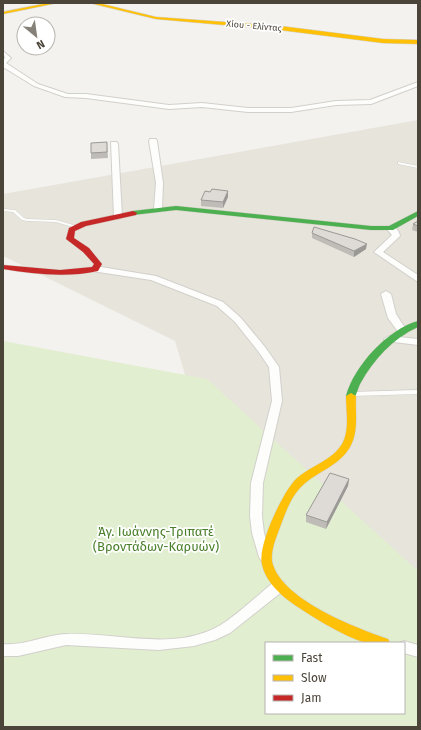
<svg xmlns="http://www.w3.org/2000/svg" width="421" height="730" font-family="'Fira Sans',sans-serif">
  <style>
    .residential { fill: #e7e4dc }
    .green { fill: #e1eecf; fill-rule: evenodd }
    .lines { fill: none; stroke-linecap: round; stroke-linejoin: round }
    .lane-casing { stroke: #d2d0cb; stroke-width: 1 }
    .street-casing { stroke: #d2d0cb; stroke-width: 2 }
    .fast-casing { stroke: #d3cfc5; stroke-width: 1 }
    .slow-casing { stroke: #d3cfc5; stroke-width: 1 }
    .jam-casing { stroke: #d3cfc5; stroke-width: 1 }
    .lane { fill: #fdfdfc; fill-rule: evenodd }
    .street { fill: #fdfdfc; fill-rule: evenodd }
    .fast { fill: #4caf50; fill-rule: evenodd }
    .slow { fill: #ffc107; fill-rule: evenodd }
    .jam { fill: #c62828; fill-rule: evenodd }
    .wall { fill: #bfbcb8 }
    .shaded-wall { fill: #9b9996 }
    .building { fill: #dedbd6; stroke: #9b9996 }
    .labels { text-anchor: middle; stroke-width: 3.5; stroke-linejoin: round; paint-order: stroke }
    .far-street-label { font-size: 9px; fill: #4b4439; stroke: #fff }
    .near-park-label { font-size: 13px; fill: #4a7f2a; stroke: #fff }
  </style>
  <rect width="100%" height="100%" fill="#f4f2ee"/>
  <!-- residential -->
  <path class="residential" d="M418,120V602L266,643V647L175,341L3,256V194Z"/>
  <!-- green -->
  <path class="green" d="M3,341L207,379L418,571V727H3ZM266,643H404V713H266Z"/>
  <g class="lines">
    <!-- lane casing -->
    <g class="lane-casing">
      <path id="lane" d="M398,162L418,166V168L398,164Z
        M3,209L15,210L24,218L27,219L56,220L77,226L78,227L76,228L56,222L27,221L22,220L13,212L3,211Z
        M418,390V394L352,396L349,394L352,392Z"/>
    </g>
    <!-- street casing -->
    <g class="street-casing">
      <path id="street" d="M3,51L11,58L6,63L38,84L68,94H86L169,105L202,103L248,108H291L336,101L370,100L418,82V86L371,104L336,105L291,112H248L202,107L169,109L86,98L65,97L34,86L3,67V60L5,58Z
        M150,139H156L157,141L163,183L162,209L158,211L154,209L156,183L149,141Z
        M111,142H117L118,144L122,217L118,219L114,217Z
        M387,226C394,225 399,230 400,236L383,252L418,275V282L374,252L392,235L386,228Z
        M95,266L156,276L223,302L241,318L265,347L279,367L282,401L263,483L262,516L264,533L271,557L269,560L265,562L261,560L259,557L252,533L250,516L251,483L272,401L269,367L258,351L235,322L217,306L151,280L92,271L91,269Z
        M386,291L391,294L396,314L407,331L405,333H399L388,318L381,294Z
        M389,336L418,339V345L386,341L384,339Z
        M279,581L284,582L285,586L284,590L230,633L215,640L194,646L159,650L66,645L18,656H3V644C25,646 44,635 66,634C115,632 173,652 219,626C236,616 258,595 274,582Z
        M404,641L418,645V657L404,653V643H399Z"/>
    </g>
    <!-- fast casing -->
    <g class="fast-casing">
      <path id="fast" d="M176,206L371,226H389L418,211V216L393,230H371L176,210L133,215L129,213L133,211Z
        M418,321V327C392,339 374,359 360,384C358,388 357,394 354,398H348L346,396C354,366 388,329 418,321Z"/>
    </g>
    <!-- slow casing -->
    <g class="slow-casing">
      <path id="slow" d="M48,3H57L3,14V12Z
        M90,3H98L156,17L280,26L383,39L418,40V44L383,43L280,30L156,19Z
        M351,393L356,396C355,413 359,431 350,447C339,467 314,472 299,489C290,499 285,514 280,527C276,538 269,554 273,565C285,601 356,628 388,639L390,643C383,643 376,644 369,643C352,641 316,619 301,609C285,599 266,584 262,564C257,546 283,492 296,479C310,466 332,461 342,444C350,430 346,411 346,396Z"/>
    </g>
    <!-- jam casing -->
    <g class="jam-casing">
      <path id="jam" d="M133,211L137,213L136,215L86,226L75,231L74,238L89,248L102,264L98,271C66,278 34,274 3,269V265L60,270L92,267L94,264L83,252L66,239L69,228L81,222Z"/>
    </g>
    <!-- lane -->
    <use href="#lane" class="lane"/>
    <!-- street -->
    <use href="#street" class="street"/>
    <!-- fast -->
    <use href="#fast" class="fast"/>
    <!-- slow -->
    <use href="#slow" class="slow"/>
    <!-- jam -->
    <use href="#jam" class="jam"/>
  </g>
  <!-- wall -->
  <path class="wall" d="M107,142L108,158L91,159V153Z
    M228,191V197L223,208L201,206V200L210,192Z
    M418,221V232L412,230L413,224Z
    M312,233L366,249L354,257L312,238Z
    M349,479L348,486L326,529L306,522V515Z"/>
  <!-- shaded-wall -->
  <path class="shaded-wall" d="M228,191V197L223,208V202Z
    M367,244L366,249L354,257V251Z
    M349,479L348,486L326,529L327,522Z"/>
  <!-- building -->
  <path class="building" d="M107,142V152L91,153V143Z
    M212,189L228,191L223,202L201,200L205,191L210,192Z
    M418,221V226L413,224Z
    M314,227L355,239L367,244L354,251L312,233Z
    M330,473L349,479L327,522L306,515Z"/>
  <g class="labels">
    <!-- far-street labels -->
    <g class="far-street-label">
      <text transform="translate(254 26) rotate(5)" y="3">Χίου - Ελίντας</text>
    </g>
    <!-- near-park labels -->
    <g class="near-park-label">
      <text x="156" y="536">Άγ. Ιωάννης-Τριπατέ<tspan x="156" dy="15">(Βροντάδων-Καρυών)</tspan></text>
    </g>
  </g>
  <!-- border -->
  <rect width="421" height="730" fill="none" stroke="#4b4439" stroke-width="8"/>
  <!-- legend -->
  <rect x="265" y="642" width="140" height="72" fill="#ffffff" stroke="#b7b4b0"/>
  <rect x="273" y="655" width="20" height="6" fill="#4caf50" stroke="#b7b4b0"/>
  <text x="301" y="662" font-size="12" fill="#4b4439">Fast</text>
  <rect x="273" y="675" width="20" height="6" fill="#ffc107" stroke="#b7b4b0"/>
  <text x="301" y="682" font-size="12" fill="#4b4439">Slow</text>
  <rect x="273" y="695" width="20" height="6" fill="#c62828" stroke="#b7b4b0"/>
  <text x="301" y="702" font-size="12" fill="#4b4439">Jam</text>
  <!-- north arrow -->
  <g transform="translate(36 36) rotate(151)"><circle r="19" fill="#ffffff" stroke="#b7b4b0"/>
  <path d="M0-3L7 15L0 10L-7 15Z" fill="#868178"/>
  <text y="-6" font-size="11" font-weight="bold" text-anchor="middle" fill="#4b4439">N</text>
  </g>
</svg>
